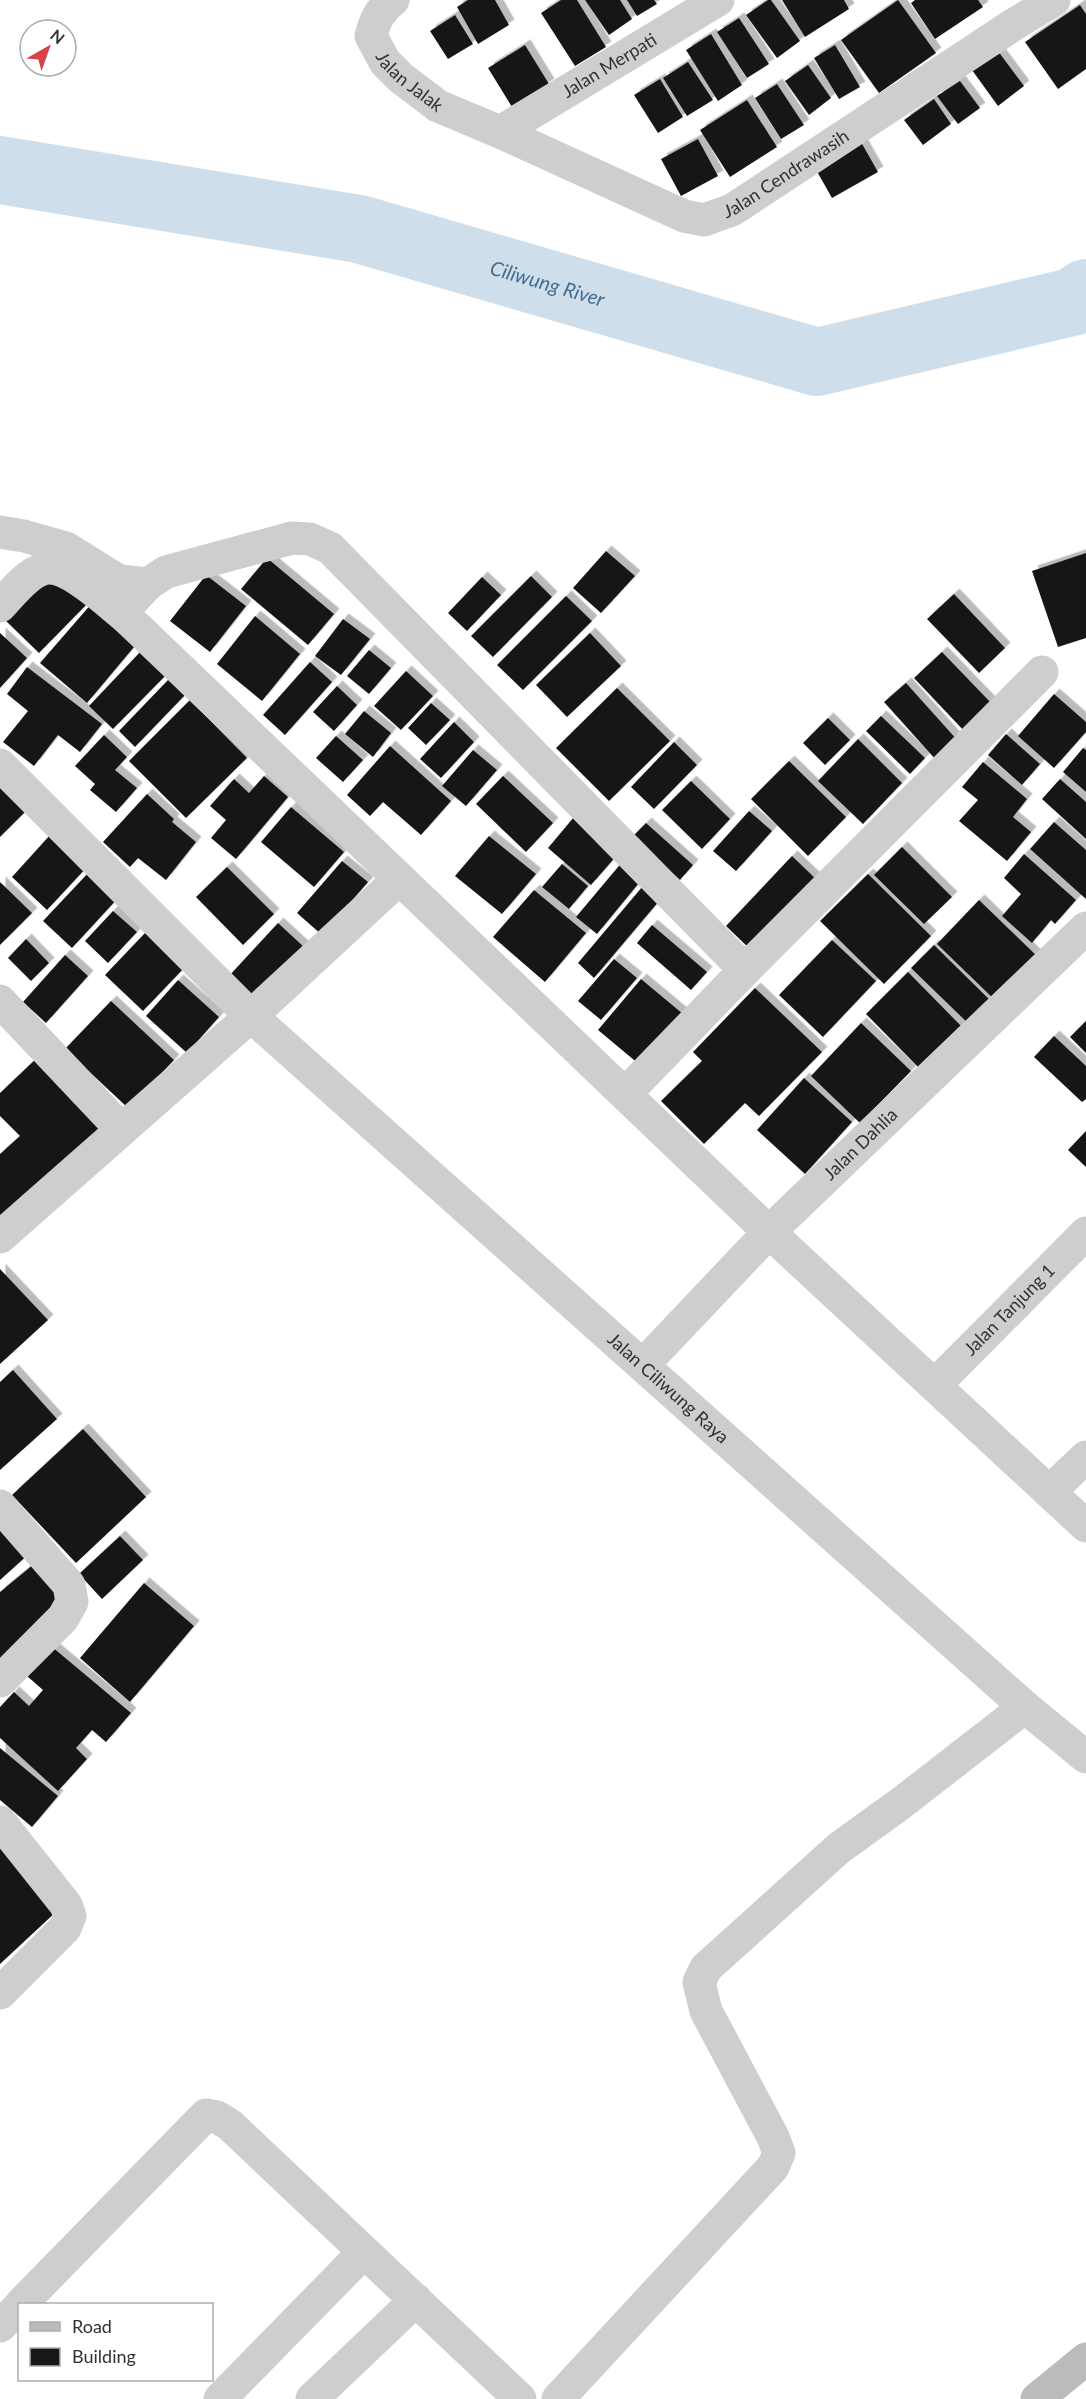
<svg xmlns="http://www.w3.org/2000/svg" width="1086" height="2399" font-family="Lato,sans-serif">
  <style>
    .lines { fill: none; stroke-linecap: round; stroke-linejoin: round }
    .river { stroke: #cfdeeb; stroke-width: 68 }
    .building { fill: #181818; filter: url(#shadow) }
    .street { stroke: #cecece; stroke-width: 33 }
    .secondary { stroke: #bbb; stroke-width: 33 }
    .labels { text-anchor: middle; stroke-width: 6; stroke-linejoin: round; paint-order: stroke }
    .street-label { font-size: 18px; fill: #313131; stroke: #fff }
    .water-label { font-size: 20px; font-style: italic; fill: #446d8e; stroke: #fff }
  </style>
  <defs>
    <filter id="shadow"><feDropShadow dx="5.5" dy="-5.5" stdDeviation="0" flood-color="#0004"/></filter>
  </defs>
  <rect width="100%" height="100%" fill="#fff"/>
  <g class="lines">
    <!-- river -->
    <path class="river" id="s1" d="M0,170L359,229L817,362L1072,302L1086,293"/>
  </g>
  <!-- building -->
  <path class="building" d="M468,0H495L509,25L478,44L457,7Z
    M561,0H577L606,47L575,66L541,13Z
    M585,0H620L632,19L609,35Z
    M627,0H654L657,4L637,16Z
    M768,0H771L800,41L777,58L746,15Z
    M782,0H844L849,9L805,37Z
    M898,0L936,53L879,93L841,40Z
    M915,0H978L983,7L935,39L911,3Z
    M1080,5L1086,14V69L1058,89L1025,42Z
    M455,15L473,44L448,59L430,31Z
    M739,18L769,64L747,78L717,32Z
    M711,34L742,85L718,101L686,50Z
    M525,45L549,84L512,107L488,68Z
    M835,45L860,87L839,99L814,58Z
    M998,51L1024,86L998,106L972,70Z
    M688,62L713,100L687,116L663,78Z
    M808,65L831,98L809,115L785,81Z
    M660,79L683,117L658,133L634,95Z
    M960,81L980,108L958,124L937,96Z
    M777,84L804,125L781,139L755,98Z
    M934,99L951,124L923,145L904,120Z
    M747,100L777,147L730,177L700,130Z
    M698,139L718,176L681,196L661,159Z
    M861,142L878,172L832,198L815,168Z
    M606,551L635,576L601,613L573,588Z
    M1086,553V638L1058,647L1032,571Z
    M267,558L334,614L308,645L241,589Z
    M53,572L86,605L39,653L5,620Z
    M206,575L246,606L210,652L170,621Z
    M531,576L552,597L493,657L471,636Z
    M482,577L501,595L467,631L448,613Z
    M954,594L1005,648L979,673L927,619Z
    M566,596L592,621L523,690L497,665Z
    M93,602L139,641L87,703L40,663Z
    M255,616L300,654L262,701L217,664Z
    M343,619L370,639L341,675L315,656Z
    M0,633L27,658L0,688Z
    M590,633L621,666L567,717L536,685Z
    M143,649L168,673L113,729L89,706Z
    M369,650L391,668L369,694L347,676Z
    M942,652L994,706L966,733L914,678Z
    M310,662L332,682L285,735L263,715Z
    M27,667L102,724L80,752L58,735L34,766L3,742L28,711L7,694Z
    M406,671L433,696L401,730L374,706Z
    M169,679L185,695L135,747L119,731Z
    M906,683L959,742L937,761L884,702Z
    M337,686L357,705L334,731L313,712Z
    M617,688L670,741L609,801L556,748Z
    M1054,694L1086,722V732L1054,768L1018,736Z
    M190,700L247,758L186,818L129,761Z
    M431,703L450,720L426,745L408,728Z
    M364,711L391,733L373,757L345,734Z
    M881,716L925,758L910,774L866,731Z
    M828,718L850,740L825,765L803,743Z
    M454,722L474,742L441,778L420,759Z
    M1006,734L1040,764L1022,785L988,755Z
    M104,735L127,757L115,770L137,788L116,812L90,790L95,784L75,766Z
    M336,736L363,760L343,782L316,758Z
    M858,739L902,783L863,824L818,781Z
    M674,742L697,765L654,809L631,787Z
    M390,746L451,801L421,835L383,802L370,816L347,795Z
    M1083,748L1086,750V792L1063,772Z
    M473,750L497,770L466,806L442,786Z
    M789,761L846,817L808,856L751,799Z
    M983,762L1027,799L1013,817L1031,832L1007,861L959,821L978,800L962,787Z
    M0,776L30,807L0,837Z
    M264,776L288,797L236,859L211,838L226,820L210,806L234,779L249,793Z
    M503,776L553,823L526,852L476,804Z
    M1060,779L1086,802V839L1042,799Z
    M691,781L730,819L702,849L662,810Z
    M147,794L174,819L172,822L196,842L166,880L138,858L130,867L103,842Z
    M291,807L344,852L314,887L261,842Z
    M749,811L772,831L736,871L713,851Z
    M574,817L618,854L591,885L548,848Z
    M1054,822L1086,850V899L1030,849Z
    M646,823L693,865L680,880L632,837Z
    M51,834L87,867L47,910L12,877Z
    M489,836L536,874L502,914L455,876Z
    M902,847L952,897L924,924L874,875Z
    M1024,854L1076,900L1055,924L1051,920L1032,943L1002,916L1021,894L1004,878Z
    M792,856L819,882L753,952L726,926Z
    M342,861L368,882L322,935L297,913Z
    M623,861L643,878L597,934L576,917Z
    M562,864L588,886L569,909L542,887Z
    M227,867L274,914L243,945L196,897Z
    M91,870L119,897L72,948L43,921Z
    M868,874L931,936L884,984L820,921Z
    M648,880L665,894L594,978L578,963Z
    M0,882L32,913L0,945Z
    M534,890L586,933L545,982L493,937Z
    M979,900L1041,960L999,1004L937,944Z
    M113,911L137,932L108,963L85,941Z
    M278,923L305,948L255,1002L229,976Z
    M652,925L707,972L691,990L637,943Z
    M147,931L185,967L143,1011L105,975Z
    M26,939L49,963L31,981L8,958Z
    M832,940L876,981L823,1037L779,995Z
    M934,945L996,1006L974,1029L911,968Z
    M65,955L88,976L46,1023L23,1002Z
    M614,959L637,978L601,1020L578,1001Z
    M908,972L966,1031L924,1073L866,1014Z
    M641,979L683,1014L640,1065L598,1030Z
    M178,980L219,1017L187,1053L146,1016Z
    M755,988L822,1052L759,1116L745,1103L704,1144L661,1101L702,1061L693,1052Z
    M111,1001L174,1060L128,1108L65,1049Z
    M1086,1021V1053L1070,1037Z
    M861,1023L911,1071L860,1123L811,1076Z
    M1054,1036L1086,1066V1099L1082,1102L1034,1057Z
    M38,1057L105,1128L0,1221V1154L20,1136L0,1116V1093Z
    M804,1078L852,1122L805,1174L757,1130Z
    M1086,1131V1167L1068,1150Z
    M0,1269L48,1320L0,1364Z
    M13,1370L57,1419L0,1470V1382Z
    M83,1429L146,1497L76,1563L12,1495Z
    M0,1520L30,1553L0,1580Z
    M120,1536L143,1560L102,1599L79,1574Z
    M34,1564L67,1604L0,1660V1592Z
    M144,1583L194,1626L130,1702L80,1658Z
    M51,1646L131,1713L106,1742L92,1730L76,1748L87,1759L58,1791L0,1738V1707L14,1692L29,1706L43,1690L27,1676Z
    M0,1748L58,1796L32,1827L0,1800Z
    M0,1848L58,1910L0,1964Z"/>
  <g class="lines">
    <!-- street -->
    <g class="street">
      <path id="s2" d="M393,0C380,10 375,20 371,36L385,62L401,78L438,106L500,132L684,216L704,220L732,210L1013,25L1054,0"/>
      <path id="s3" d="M500,132L718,0"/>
      <path d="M0,532L24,536L66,548L119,581L148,584"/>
      <path d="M0,606C12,594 26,574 43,569C67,562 109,604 127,618L769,1232L1086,1526"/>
      <path d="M127,618V606L148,584L166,572L292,538L310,539L330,548L745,970"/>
      <path id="s4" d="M0,765L251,1016L1025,1707L1086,1757"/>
      <path d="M0,1001L121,1129"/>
      <path d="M625,1094L745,970L1042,672"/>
      <path d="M0,1237L251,1016L399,879"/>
      <path id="s5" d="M643,1365L769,1232L1086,928"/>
      <path id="s6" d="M935,1385L1086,1233"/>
      <path d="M1049,1492L1086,1457"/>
      <path d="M0,1506L69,1585L72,1602L63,1618L0,1681"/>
      <path d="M0,1822L66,1905L70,1916L65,1928L0,1993"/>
      <path d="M21,2304L201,2120L206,2115L217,2117L230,2125L520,2399"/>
      <path d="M0,2326L20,2306"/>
      <path d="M220,2399L364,2252"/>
      <path d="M312,2399L416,2300"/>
      <path d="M558,2399L773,2167L779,2153L773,2137L706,2011L699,1982L706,1968L839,1848L900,1804L1025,1707"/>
    </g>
    <!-- secondary -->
    <path class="secondary" d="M1037,2399L1086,2359"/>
  </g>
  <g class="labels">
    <!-- street labels -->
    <g class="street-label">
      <text dy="6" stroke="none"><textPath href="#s3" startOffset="128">Jalan Merpati</textPath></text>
      <text dy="6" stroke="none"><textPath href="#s2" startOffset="104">Jalan Jalak</textPath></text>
      <text dy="6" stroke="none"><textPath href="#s2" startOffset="526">Jalan Cendrawasih</textPath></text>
      <text dy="6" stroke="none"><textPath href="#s5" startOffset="310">Jalan Dahlia</textPath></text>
      <text dy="6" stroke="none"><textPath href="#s6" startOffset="106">Jalan Tanjung 1</textPath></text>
      <text dy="6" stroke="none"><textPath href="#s4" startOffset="914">Jalan Ciliwung Raya</textPath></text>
    </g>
    <!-- water labels -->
    <g class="water-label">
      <text dy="7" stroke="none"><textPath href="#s1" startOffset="560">Ciliwung River</textPath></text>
    </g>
  </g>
  <!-- legend -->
  <rect x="18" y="2303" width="195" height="78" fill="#ffffff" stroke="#adadad" stroke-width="1.5"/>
  <rect x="30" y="2322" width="30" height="9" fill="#bbbbbb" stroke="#adadad" stroke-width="1.5"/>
  <text x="72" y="2333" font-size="18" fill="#313131">Road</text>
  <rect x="30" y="2348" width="30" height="18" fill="#181818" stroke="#adadad" stroke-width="1.5"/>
  <text x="72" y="2363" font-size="18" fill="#313131">Building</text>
  <!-- north arrow -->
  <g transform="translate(48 48) rotate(40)"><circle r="28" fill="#ffffff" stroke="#adadad" stroke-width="1.5"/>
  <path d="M0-4.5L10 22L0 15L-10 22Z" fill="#d94346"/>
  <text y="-9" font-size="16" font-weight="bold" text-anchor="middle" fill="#313131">N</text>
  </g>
</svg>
